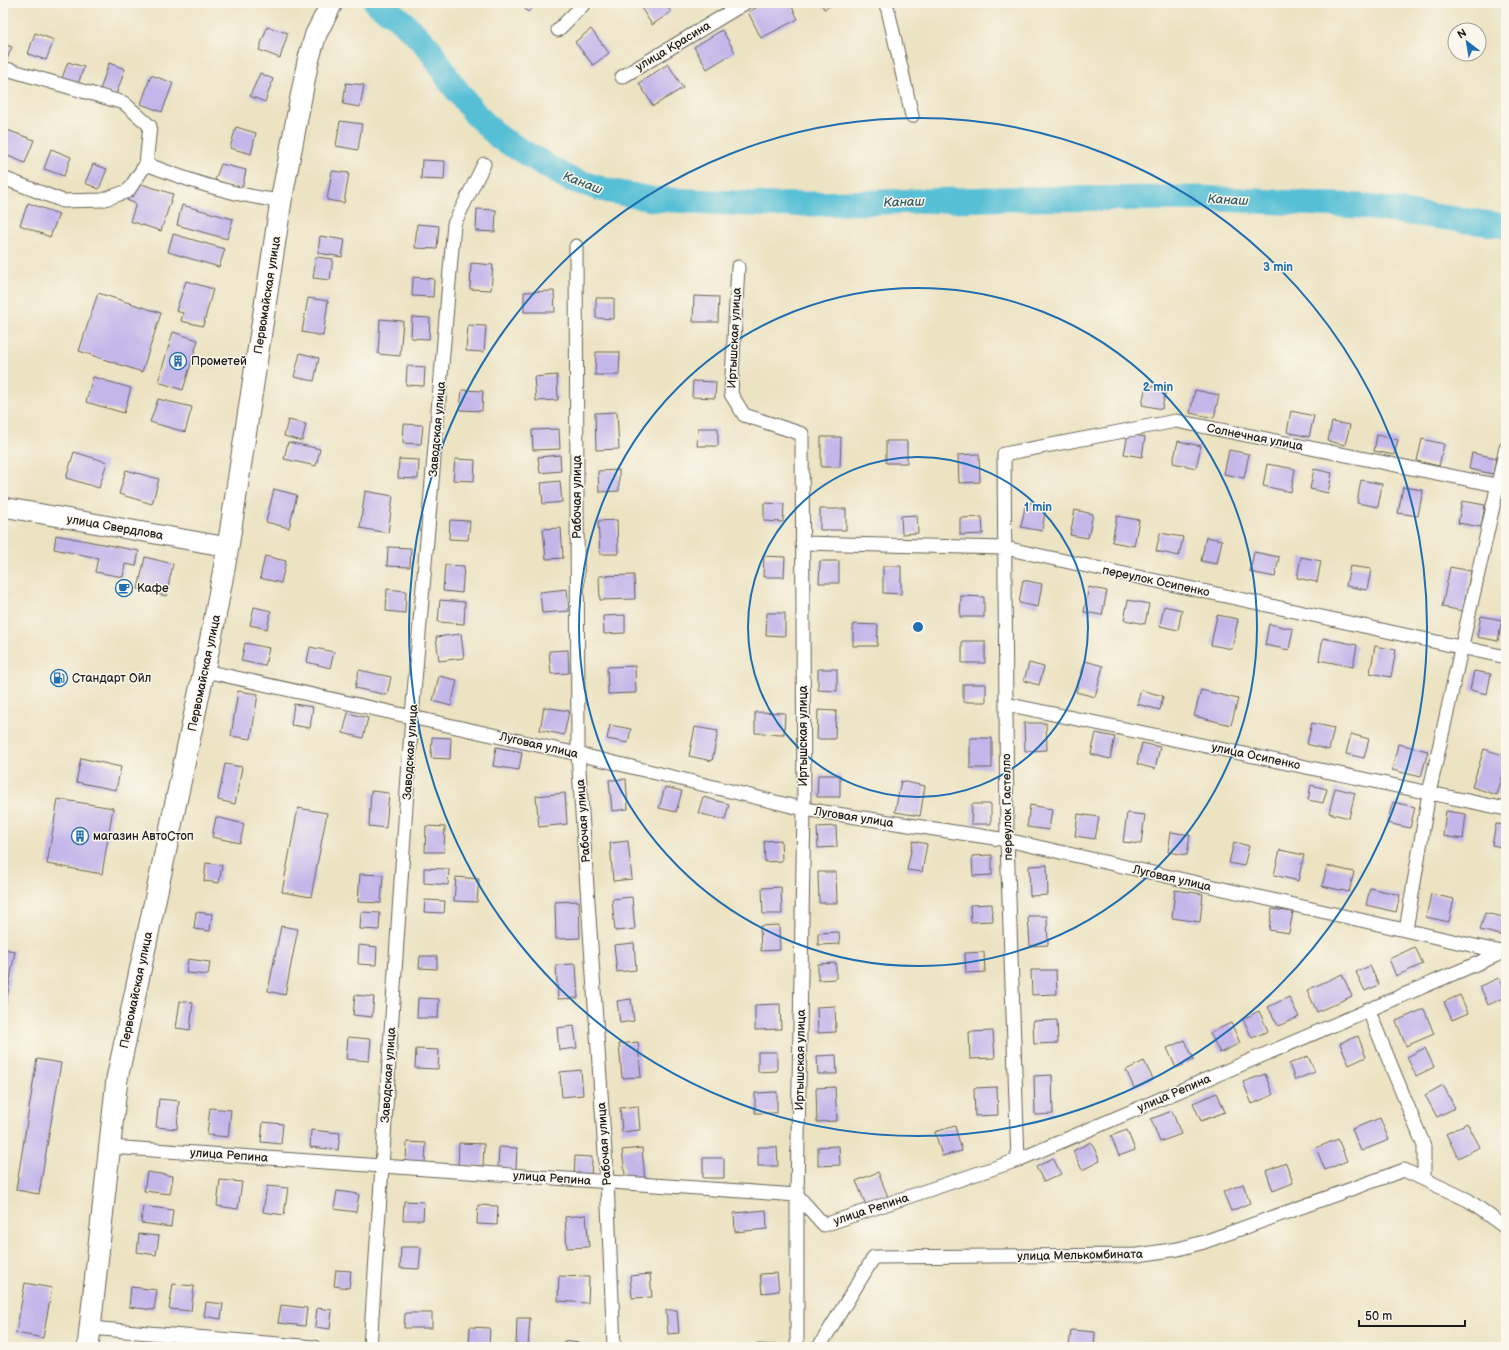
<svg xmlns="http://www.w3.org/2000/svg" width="1509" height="1350" font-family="'Balsamiq Sans',sans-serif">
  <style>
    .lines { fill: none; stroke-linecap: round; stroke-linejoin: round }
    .river { stroke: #59c0d6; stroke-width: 25 }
    .building { fill: #c5b6ea }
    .street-casing { stroke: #656256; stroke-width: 15 }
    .secondary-casing { stroke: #656256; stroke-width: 21 }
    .primary-casing { stroke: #656256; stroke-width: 23 }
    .street { stroke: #fff; stroke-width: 13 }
    .secondary { stroke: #fff; stroke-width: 19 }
    .primary { stroke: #fff; stroke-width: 21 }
    .ring { fill: none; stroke: #1f6fb2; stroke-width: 2 }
    .labels { text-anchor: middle; stroke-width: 3; stroke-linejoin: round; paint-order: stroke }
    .street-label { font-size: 12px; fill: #1c1c1c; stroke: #fbf7ec }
    .poi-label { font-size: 12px; fill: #1c1c1c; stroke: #fbf7ec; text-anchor: start }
    .water-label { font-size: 13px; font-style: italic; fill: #345e66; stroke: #fbf7ec }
    .centre { fill: #1f6fb2; stroke: #fbf7ec; stroke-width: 2 }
    .ring-label { font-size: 12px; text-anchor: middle; font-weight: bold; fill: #1f6fb2; stroke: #fbf7ec; stroke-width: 3; stroke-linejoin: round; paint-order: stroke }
  </style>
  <rect width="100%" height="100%" fill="#fbf7ec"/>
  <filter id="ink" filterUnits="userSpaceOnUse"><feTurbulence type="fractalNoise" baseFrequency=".025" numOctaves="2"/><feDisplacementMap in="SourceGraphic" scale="8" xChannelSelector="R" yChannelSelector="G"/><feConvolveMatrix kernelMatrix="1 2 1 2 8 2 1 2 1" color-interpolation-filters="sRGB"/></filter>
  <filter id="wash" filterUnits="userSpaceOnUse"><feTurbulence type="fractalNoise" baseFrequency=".012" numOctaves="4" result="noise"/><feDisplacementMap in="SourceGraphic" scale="16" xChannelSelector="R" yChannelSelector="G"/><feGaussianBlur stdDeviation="0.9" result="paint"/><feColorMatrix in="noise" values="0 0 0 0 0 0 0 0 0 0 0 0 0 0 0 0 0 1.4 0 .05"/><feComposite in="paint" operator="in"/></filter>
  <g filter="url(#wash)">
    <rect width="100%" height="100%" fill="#ece3c3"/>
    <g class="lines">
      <!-- river -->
      <path class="river" d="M376,3L401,20L430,49L449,80L476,115L500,138L569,179L609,191L652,199L773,205L992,199L1201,198L1359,206L1506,226"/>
    </g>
    <g id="blocks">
      <!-- building -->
      <path class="building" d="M519,3H538L528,12Z
        M644,3H665L671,12L652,25L640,6Z
        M765,3H790L798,19L761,38L748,12Z
        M821,3H836L824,9Z
        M267,27L288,33L280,58L259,50Z
        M591,29L609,53L593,65L575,42Z
        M722,30L735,52L707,69L694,47Z
        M35,33L54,40L46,60L28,54Z
        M3,44L12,47L7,59L3,58Z
        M68,62L84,67L78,84L62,78Z
        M109,63L125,69L116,95L100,90Z
        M668,64L683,88L653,106L639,83Z
        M260,73L273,79L265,102L250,96Z
        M151,75L173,83L162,112L141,104Z
        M346,83L364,85L360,107L343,104Z
        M340,121L362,124L358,150L336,146Z
        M236,127L256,133L251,154L230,148Z
        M7,130L34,140L25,163L3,154V141Z
        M51,149L71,157L64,176L44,169Z
        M422,160L445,161L444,180L421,179Z
        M93,164L107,169L99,189L85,183Z
        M221,164L246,170L242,189L215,180Z
        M332,171L349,173L344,203L327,200Z
        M135,182L173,194L161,231L130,221L136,204L127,200Z
        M28,203L59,214L50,237L20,225Z
        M182,205L233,219L227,239L177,225Z
        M477,209L496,210L495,232L476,231Z
        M417,224L439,226L437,249L415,248Z
        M173,234L225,249L219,267L168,252Z
        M320,236L345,240L342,257L318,253Z
        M316,257L333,259L330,280L313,278Z
        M471,263L493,265L491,290L470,289Z
        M413,277L434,279L433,297L412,296Z
        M186,281L213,289L203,326L181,321L183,313L176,311Z
        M554,291L555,312H524V292Z
        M98,293L161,313L142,372L79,351Z
        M694,296L719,297L718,322H693Z
        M308,298L328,301L323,336L302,332Z
        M596,298H614V319L596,318Z
        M412,317L430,318L429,339L411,338Z
        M380,319L403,321L400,356L378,354Z
        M468,325L486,326L484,352L466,351Z
        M173,332L198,340L183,390L158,382Z
        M596,352H620L619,375H595Z
        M300,353L319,358L314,381L294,377Z
        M407,366L425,367L424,386L406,385Z
        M557,375L558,400L536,401L534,377Z
        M93,377L131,388L124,413L86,402Z
        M693,381L716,382L715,398L692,397Z
        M1146,385L1166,389L1162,409L1142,405Z
        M462,390L483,391L482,411L460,410Z
        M1195,390L1219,395L1214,418L1190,413Z
        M158,399L192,407L185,432L150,422Z
        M1291,411L1314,416L1309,437L1287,432Z
        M617,412L619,449L596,450L595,413Z
        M288,420L306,424L302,441L284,436Z
        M1332,422L1350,425L1345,445L1328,441Z
        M404,424L423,425L421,444L403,443Z
        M698,428H718V446H697Z
        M559,429L560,449L533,450L532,430Z
        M1128,434L1145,437L1142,457L1124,454Z
        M1377,435L1398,440L1394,455L1374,451Z
        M821,437H841L840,467H821Z
        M1422,439L1444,444L1439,466L1417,461Z
        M886,441H907V463H886Z
        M1178,441L1201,446L1196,468L1173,463Z
        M288,442L320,449L316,466L284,459Z
        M1229,450L1249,454L1244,478L1224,474Z
        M74,452L107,462L99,488L66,478Z
        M1472,453L1496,458L1493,474L1469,469Z
        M979,454L980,482L959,483L958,455Z
        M560,455L561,471L540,473L538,457Z
        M399,459L419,460L418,479L398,478Z
        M455,459L475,460L474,481L453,480Z
        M1267,464L1295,469L1291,492L1263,486Z
        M1314,469L1332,473L1328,493L1310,489Z
        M126,470L159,479L152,504L119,494Z
        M619,470V491L599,492L598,471Z
        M1361,480L1382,484L1378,507L1357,503Z
        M560,481L562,502L543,504L541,483Z
        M1403,487L1423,490L1418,516L1398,513Z
        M274,489L297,495L289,528L266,522Z
        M365,491L393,496L388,533L360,528Z
        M1462,501L1485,505L1481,527L1458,523Z
        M1026,502L1046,506L1042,531L1021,527Z
        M764,503L784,504L783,522L764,521Z
        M820,509H846V530H820Z
        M1075,510L1093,514L1088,538L1070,535Z
        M917,515L918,533L902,534L901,516Z
        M1117,516L1139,520L1134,546L1112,542Z
        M982,517L983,534L960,535V518Z
        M450,520L470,521L468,540L449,539Z
        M617,520L618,554H600L598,521Z
        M561,528L563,558L546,559L543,529Z
        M1160,533L1183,537L1179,556L1156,551Z
        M56,535L139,551L136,566L125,564L123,577L95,572L98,558L54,549Z
        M1206,537L1222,540L1217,564L1201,561Z
        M388,547L411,548L410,567L387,566Z
        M1254,552L1279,557L1275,577L1250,572Z
        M265,556L286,561L281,583L260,578Z
        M764,556L785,557L784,577H763Z
        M145,557L173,564L166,596L138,589Z
        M1301,557L1321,561L1317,582L1297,578Z
        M820,561H839V583H819Z
        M445,565L464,566L462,593L443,591Z
        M883,566H901V594L883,593Z
        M1350,566L1371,569L1367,590L1346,586Z
        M1450,567L1471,571L1463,611L1442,607Z
        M634,575L635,599L600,600L599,576Z
        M1023,580L1042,584L1038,607L1019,603Z
        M1089,587L1107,591L1102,615L1084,612Z
        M387,589L406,591L405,613L386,611Z
        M567,589L569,611L542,613L540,592Z
        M961,596L984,597V617H960Z
        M440,600L465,602L464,624L438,622Z
        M1128,600L1149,604L1145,624L1124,620Z
        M1164,606L1182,610L1178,630L1160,626Z
        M254,607L271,611L267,629L250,625Z
        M767,613H785V636L766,635Z
        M625,615V633L604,634L603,616Z
        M1217,615L1238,619L1232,649L1211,645Z
        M1481,616L1502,620L1498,641L1477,637Z
        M853,624L878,625L877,646H853Z
        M1269,624L1293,629L1289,650L1265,645Z
        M461,634L464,658L439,661L436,637Z
        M1323,638L1357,645L1353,667L1319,660Z
        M962,641H985V663H962Z
        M245,643L269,648L265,666L241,661Z
        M1375,646L1396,650L1391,677L1370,673Z
        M310,647L334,652L330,668L307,662Z
        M568,650L569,673L551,674L549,651Z
        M1085,661L1103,666L1095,697L1076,692Z
        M1029,663L1044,667L1039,685L1024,681Z
        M635,666L636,693L608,694L607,667Z
        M818,669H837V691L818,690Z
        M359,670L391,677L387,695L355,688Z
        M1474,671L1491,674L1487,694L1470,690Z
        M439,676L457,680L451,706L433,701Z
        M963,684H986V702H963Z
        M1141,690L1163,696L1160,710L1137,704Z
        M1201,690L1238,699L1231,725L1194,716Z
        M238,691L258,694L251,739L231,736Z
        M294,704L313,707L310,728L291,725Z
        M544,707L569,711L564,735L540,730Z
        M818,710L836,711L835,739H817Z
        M755,712L785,713L784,734L755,733Z
        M348,713L368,718L363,738L343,733Z
        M1024,723H1046L1047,750L1025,751Z
        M1312,723L1334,728L1329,750L1307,744Z
        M610,725L631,729L628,743L607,739Z
        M695,727L718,731L712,761L689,756Z
        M1096,733L1115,737L1110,759L1091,754Z
        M1351,734L1369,739L1364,758L1346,754Z
        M432,737L451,738L450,759L431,758Z
        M970,738H992V768H970Z
        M1142,743L1160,747L1155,769L1137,764Z
        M1398,744L1428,751L1421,777L1392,770Z
        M496,747L522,752L519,770L493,766Z
        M1484,749L1506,756V765L1497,795L1472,787Z
        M81,758L121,767L116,790L76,782Z
        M225,764L242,767L235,804L218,800Z
        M818,775H840V797H817Z
        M626,779L628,809L612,811L609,780Z
        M901,781L925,786L920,816L895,812Z
        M1311,785L1327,789L1323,803L1308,800Z
        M665,787L682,791L676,812L659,808Z
        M1335,788L1355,793L1349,818L1329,813Z
        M371,791L389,793L386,828L369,826Z
        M565,793L567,824L539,827L536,796Z
        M703,797L729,804L725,820L698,813Z
        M58,799L113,808L102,874L47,864Z
        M1393,802L1415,807L1410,828L1387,823Z
        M972,804H991V824H971Z
        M1030,805L1052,809L1049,830L1027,827Z
        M298,808L327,813L311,897L282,892Z
        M1446,811L1466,814L1463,839L1443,836Z
        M1127,813L1145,815L1141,844L1123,842Z
        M1078,814L1099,817L1095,839L1075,836Z
        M216,817L244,824L240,843L212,837Z
        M1496,824L1506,825V848L1492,845Z
        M426,826L445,827L444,852H425Z
        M836,826L837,847L818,848L817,827Z
        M1171,832L1190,835L1187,855L1168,852Z
        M781,840L782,861L765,862L764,841Z
        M628,841L632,879L613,881L610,843Z
        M913,841L927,844L922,872L907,870Z
        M1234,842L1249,846L1244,866L1229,863Z
        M1280,850L1304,855L1298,881L1274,875Z
        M992,855V875L973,876L972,856Z
        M206,863L222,865L219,883L204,881Z
        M1047,865L1048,895L1030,896L1029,866Z
        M1327,866L1354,872L1349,892L1322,886Z
        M424,868L449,869L448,885L424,883Z
        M818,872H836L837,903H819Z
        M360,874L383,875L381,903L358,902Z
        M456,877L479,879L477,902L454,901Z
        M781,887L782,914H763L762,888Z
        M1370,888L1400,895L1396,912L1366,905Z
        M1175,890L1203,894L1200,922L1172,918Z
        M1431,894L1454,899L1449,922L1426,917Z
        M632,897L635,929L615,931L612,899Z
        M425,900L445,901L444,913L424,912Z
        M579,901L580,938L556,939L555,902Z
        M992,904L993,921L971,922L970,905Z
        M1272,909L1293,912L1289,933L1269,930Z
        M196,912L212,914L210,931L194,929Z
        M361,912L380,913L379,930L360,929Z
        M1485,913L1504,917L1500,935L1480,930Z
        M1028,916H1047L1048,945L1030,946Z
        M779,925L780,950L761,951L760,926Z
        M281,926L298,929L285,995L268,991Z
        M839,932L840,944L818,945V933Z
        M634,943L636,970L617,972L614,945Z
        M359,945L377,947L376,965L358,964Z
        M1415,947L1423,964L1396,976L1389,959Z
        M3,949L15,951L4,1015H3Z
        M984,952L985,972L966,973L965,953Z
        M420,956H437V969L419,968Z
        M188,959L210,962L208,975L186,973Z
        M836,963V979L818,980V964Z
        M576,964L578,998L558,999L556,965Z
        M1370,966L1379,985L1365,991L1356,972Z
        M1031,970H1056L1057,994L1032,995Z
        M1342,974L1352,996L1317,1012L1307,990Z
        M1499,978L1506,997L1488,1005L1480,986Z
        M355,995L374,997L372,1017L353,1015Z
        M1460,995L1468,1013L1452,1020L1444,1002Z
        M1289,997L1299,1017L1278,1026L1268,1007Z
        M418,998L439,999L438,1018H417Z
        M631,999L634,1021L620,1023L617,1001Z
        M180,1001L193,1003L190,1030L176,1028Z
        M780,1004L781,1029L755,1030V1005Z
        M835,1006L836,1032L818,1033L817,1007Z
        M1424,1009L1434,1034L1406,1046L1396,1021Z
        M1259,1011L1268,1031L1252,1038L1243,1019Z
        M1057,1020L1058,1043L1034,1044L1033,1021Z
        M1231,1023L1240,1043L1220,1053L1210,1033Z
        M574,1026L577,1048L559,1050L557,1028Z
        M993,1031L995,1058L970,1059L969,1032Z
        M1358,1036L1366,1057L1349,1065L1340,1043Z
        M348,1037L371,1039L369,1061L346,1059Z
        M1185,1040L1194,1060L1176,1068L1167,1048Z
        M638,1042L641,1077L622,1078L619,1044Z
        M1425,1048L1434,1067L1416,1076L1407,1057Z
        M416,1049L439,1050L438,1069L415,1068Z
        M758,1052H777V1071L758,1072Z
        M836,1055L837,1074H818L817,1056Z
        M1308,1056L1315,1072L1295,1080L1289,1064Z
        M37,1059L61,1063L39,1194L16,1190Z
        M1144,1061L1153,1079L1134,1088L1126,1070Z
        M581,1070L583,1095L562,1097L560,1072Z
        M1265,1074L1273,1095L1252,1104L1243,1082Z
        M1052,1075L1053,1114L1035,1115L1034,1076Z
        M1443,1085L1455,1108L1437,1117L1425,1095Z
        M835,1087L837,1121L817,1122L816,1088Z
        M997,1087L998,1115L975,1116L974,1088Z
        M777,1092V1113H755V1093Z
        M1217,1093L1225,1112L1201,1121L1193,1103Z
        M159,1099L179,1101L177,1129L156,1127Z
        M638,1106L640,1130L622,1132L620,1108Z
        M210,1108L231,1110L228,1137L207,1135Z
        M1172,1111L1181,1134L1160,1142L1151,1119Z
        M1380,1118L1389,1140L1361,1151L1352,1129Z
        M263,1122L283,1124L281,1144L261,1142Z
        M1467,1123L1480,1147L1458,1158L1446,1134Z
        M955,1126L962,1151L942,1156L935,1132Z
        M311,1130L340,1133L338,1150L310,1147Z
        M1127,1130L1135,1150L1119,1156L1111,1136Z
        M1338,1139L1347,1161L1325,1170L1316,1148Z
        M407,1142L426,1143L425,1163L406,1162Z
        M1091,1142L1100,1161L1082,1170L1073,1151Z
        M459,1143L484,1144L483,1166L458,1165Z
        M839,1146L840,1165L818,1166V1147Z
        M499,1147L517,1148L516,1169L498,1168Z
        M758,1147H777L778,1166H758Z
        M642,1148L645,1181L626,1183L622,1150Z
        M575,1156L592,1157L591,1181L574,1180Z
        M703,1158H724V1178H703Z
        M1053,1158L1061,1174L1044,1182L1036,1167Z
        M1286,1163L1293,1183L1273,1191L1266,1171Z
        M147,1172L173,1176L170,1194L144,1191Z
        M878,1172L888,1197L866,1205L856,1181Z
        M220,1180L242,1182L238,1209L217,1206Z
        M1243,1184L1250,1203L1231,1211L1223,1192Z
        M267,1186L288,1188L284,1215L263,1212Z
        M337,1191L359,1194L356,1212L334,1209Z
        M404,1201L424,1202L423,1220H403Z
        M478,1205L498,1206L497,1225L477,1224Z
        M143,1206L173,1210L171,1227L141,1223Z
        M766,1210L767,1229L735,1232L734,1213Z
        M586,1215L589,1247L567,1248L565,1217Z
        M139,1234L159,1236L156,1255L137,1252Z
        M401,1247H421L419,1269L400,1268Z
        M336,1270L351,1271L349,1288L334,1286Z
        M777,1273L779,1291L762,1293L760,1274Z
        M650,1274L652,1297L632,1298L630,1276Z
        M559,1276L589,1277L588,1303L558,1301Z
        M25,1283L52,1288L43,1338L16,1333Z
        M173,1284L194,1286L191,1311L169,1309Z
        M131,1287L157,1290L154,1310L129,1307Z
        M206,1302L223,1304L221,1319L204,1316Z
        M281,1305L307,1308L305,1326L278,1323Z
        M317,1308L332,1310L330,1329L315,1327Z
        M666,1310H677L679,1333L668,1334Z
        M405,1313H432V1328H404Z
        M517,1318H530L528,1347H516Z
        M470,1327L490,1328L489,1347L469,1346Z
        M1071,1330L1095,1332L1094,1347H1069Z
        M564,1341L593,1345V1347H563Z
        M757,1344L779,1345V1347H757Z"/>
    </g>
  </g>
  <g filter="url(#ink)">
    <use href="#blocks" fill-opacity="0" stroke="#656256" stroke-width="1"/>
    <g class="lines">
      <!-- street casing -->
      <g class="street-casing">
        <path id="street" d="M885,3L888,10L912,116
          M558,30L585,3
          M3,68L124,103L150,126L146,164L128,191L102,200L63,201L3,178
          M622,77L745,3
          M146,164C193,182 231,195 281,201
          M576,246L578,754L607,1182L614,1347
          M738,267L731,394L744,415L802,434L804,809L797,1195V1347
          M802,543L1005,548L1506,657
          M205,671L578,754L804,809L1007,840L1506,953
          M1006,704L1506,809
          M1406,930L1429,793L1506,448
          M1368,1009L1424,1146V1179
          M110,1147L797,1195L824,1225L1018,1160L1504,952
          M1018,1160L1007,840L1004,454L1176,421L1506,487
          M90,1328L314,1347
          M370,1347L412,716L454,224L484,164
          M819,1347L874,1257L1138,1255L1178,1249L1204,1242L1404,1170L1468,1200L1506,1228"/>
      </g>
      <!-- secondary casing -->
      <g class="secondary-casing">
        <path id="secondary" d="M3,507L228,547"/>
      </g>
      <!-- primary casing -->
      <g class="primary-casing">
        <path id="primary" d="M88,1347L117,1079L213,628L228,547L281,201L308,61L316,34L332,3"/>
      </g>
      <!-- street -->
      <use href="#street" class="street"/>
      <!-- secondary -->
      <use href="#secondary" class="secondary"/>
      <!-- primary -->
      <use href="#primary" class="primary"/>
    </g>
  </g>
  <!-- distance rings -->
  <g class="ring">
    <circle cx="918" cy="627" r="170"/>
    <circle cx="918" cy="627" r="339"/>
    <circle cx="918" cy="627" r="509"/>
  </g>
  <!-- icons -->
  <defs>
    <g id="building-ring" transform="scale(0.9)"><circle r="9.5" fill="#fbf7ec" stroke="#1f6fb2" stroke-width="1.5"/><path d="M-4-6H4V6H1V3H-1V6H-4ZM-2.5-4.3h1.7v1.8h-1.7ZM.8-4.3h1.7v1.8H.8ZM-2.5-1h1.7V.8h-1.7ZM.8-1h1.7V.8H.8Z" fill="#1f6fb2"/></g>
    <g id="cafe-ring" transform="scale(0.9)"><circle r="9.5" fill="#fbf7ec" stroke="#1f6fb2" stroke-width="1.5"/><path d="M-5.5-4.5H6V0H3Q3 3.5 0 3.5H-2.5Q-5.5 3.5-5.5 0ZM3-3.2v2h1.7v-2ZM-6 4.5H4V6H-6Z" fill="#1f6fb2"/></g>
    <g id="fuel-ring" transform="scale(0.9)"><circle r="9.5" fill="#fbf7ec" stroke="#1f6fb2" stroke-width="1.5"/><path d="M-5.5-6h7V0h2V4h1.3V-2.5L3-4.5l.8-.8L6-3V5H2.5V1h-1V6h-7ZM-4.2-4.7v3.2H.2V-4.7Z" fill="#1f6fb2"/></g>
  </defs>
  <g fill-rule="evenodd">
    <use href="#building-ring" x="178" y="361"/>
    <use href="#cafe-ring" x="124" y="588"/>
    <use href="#fuel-ring" x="59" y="678"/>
    <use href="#building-ring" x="80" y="836"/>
  </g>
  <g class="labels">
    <!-- street labels -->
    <g class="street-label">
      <text transform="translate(673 46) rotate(-31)" y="4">улица Красина</text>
      <text transform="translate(267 295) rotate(-81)" y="4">Первомайская улица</text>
      <text transform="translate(734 338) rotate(-87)" y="4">Иртышская улица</text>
      <text transform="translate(437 429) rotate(-85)" y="4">Заводская улица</text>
      <text transform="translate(1255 437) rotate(11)" y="4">Солнечная улица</text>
      <text transform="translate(577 497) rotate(-90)" y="4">Рабочая улица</text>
      <text transform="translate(115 527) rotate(10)" y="4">улица Свердлова</text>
      <text transform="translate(1156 581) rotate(12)" y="4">переулок Осипенко</text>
      <text transform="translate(204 673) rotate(-78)" y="4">Первомайская улица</text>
      <text transform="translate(803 736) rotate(-90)" y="4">Иртышская улица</text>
      <text transform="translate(539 745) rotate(13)" y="4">Луговая улица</text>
      <text transform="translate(410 752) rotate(-86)" y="4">Заводская улица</text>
      <text transform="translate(1256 756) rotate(12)" y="4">улица Осипенко</text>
      <text transform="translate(1007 807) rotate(-91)" y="4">переулок Гастелло</text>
      <text transform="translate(854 817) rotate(9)" y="4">Луговая улица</text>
      <text transform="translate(583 821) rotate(-94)" y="4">Рабочая улица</text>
      <text transform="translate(1172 878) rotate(13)" y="4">Луговая улица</text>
      <text transform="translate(136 990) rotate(-78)" y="4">Первомайская улица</text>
      <text transform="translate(800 1060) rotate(-89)" y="4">Иртышская улица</text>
      <text transform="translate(388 1075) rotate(-86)" y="4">Заводская улица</text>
      <text transform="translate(1174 1093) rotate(-23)" y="4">улица Репина</text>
      <text transform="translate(604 1144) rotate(-94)" y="4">Рабочая улица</text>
      <text transform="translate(229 1155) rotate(4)" y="4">улица Репина</text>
      <text transform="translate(552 1178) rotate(4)" y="4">улица Репина</text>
      <text transform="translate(871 1209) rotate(-18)" y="4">улица Репина</text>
      <text transform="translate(1080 1255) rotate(-1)" y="4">улица Мелькомбината</text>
    </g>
    <!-- poi labels -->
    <g class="poi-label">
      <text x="191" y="365">Прометей</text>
      <text x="137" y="592">Кафе</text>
      <text x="72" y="682">Стандарт Ойл</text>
      <text x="93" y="840">магазин АвтоСтоп</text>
    </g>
    <!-- water labels -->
    <g class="water-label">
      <text transform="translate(583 182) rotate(21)" y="5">Канаш</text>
      <text transform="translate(1228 199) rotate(3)" y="5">Канаш</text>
      <text transform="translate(904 201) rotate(-2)" y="5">Канаш</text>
    </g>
  </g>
  <circle cx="918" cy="627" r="6" class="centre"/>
  <g class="ring-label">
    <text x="1278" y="271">3 min</text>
    <text x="1158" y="391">2 min</text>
    <text x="1038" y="511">1 min</text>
  </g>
  <!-- margin -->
  <rect width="1509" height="1350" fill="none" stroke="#fbf7ec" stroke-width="16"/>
  <!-- north arrow -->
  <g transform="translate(1467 42) rotate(329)"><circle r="19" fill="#fbf7ec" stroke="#a29f99"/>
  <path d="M0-3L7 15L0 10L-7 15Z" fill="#1f6fb2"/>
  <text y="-6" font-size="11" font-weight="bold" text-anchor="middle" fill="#1c1c1c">N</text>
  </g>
  <!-- scale -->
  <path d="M1359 1320v6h106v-6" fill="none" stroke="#1c1c1c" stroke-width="2"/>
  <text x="1365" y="1320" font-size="12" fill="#1c1c1c" stroke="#fbf7ec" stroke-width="3" paint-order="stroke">50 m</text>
</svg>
